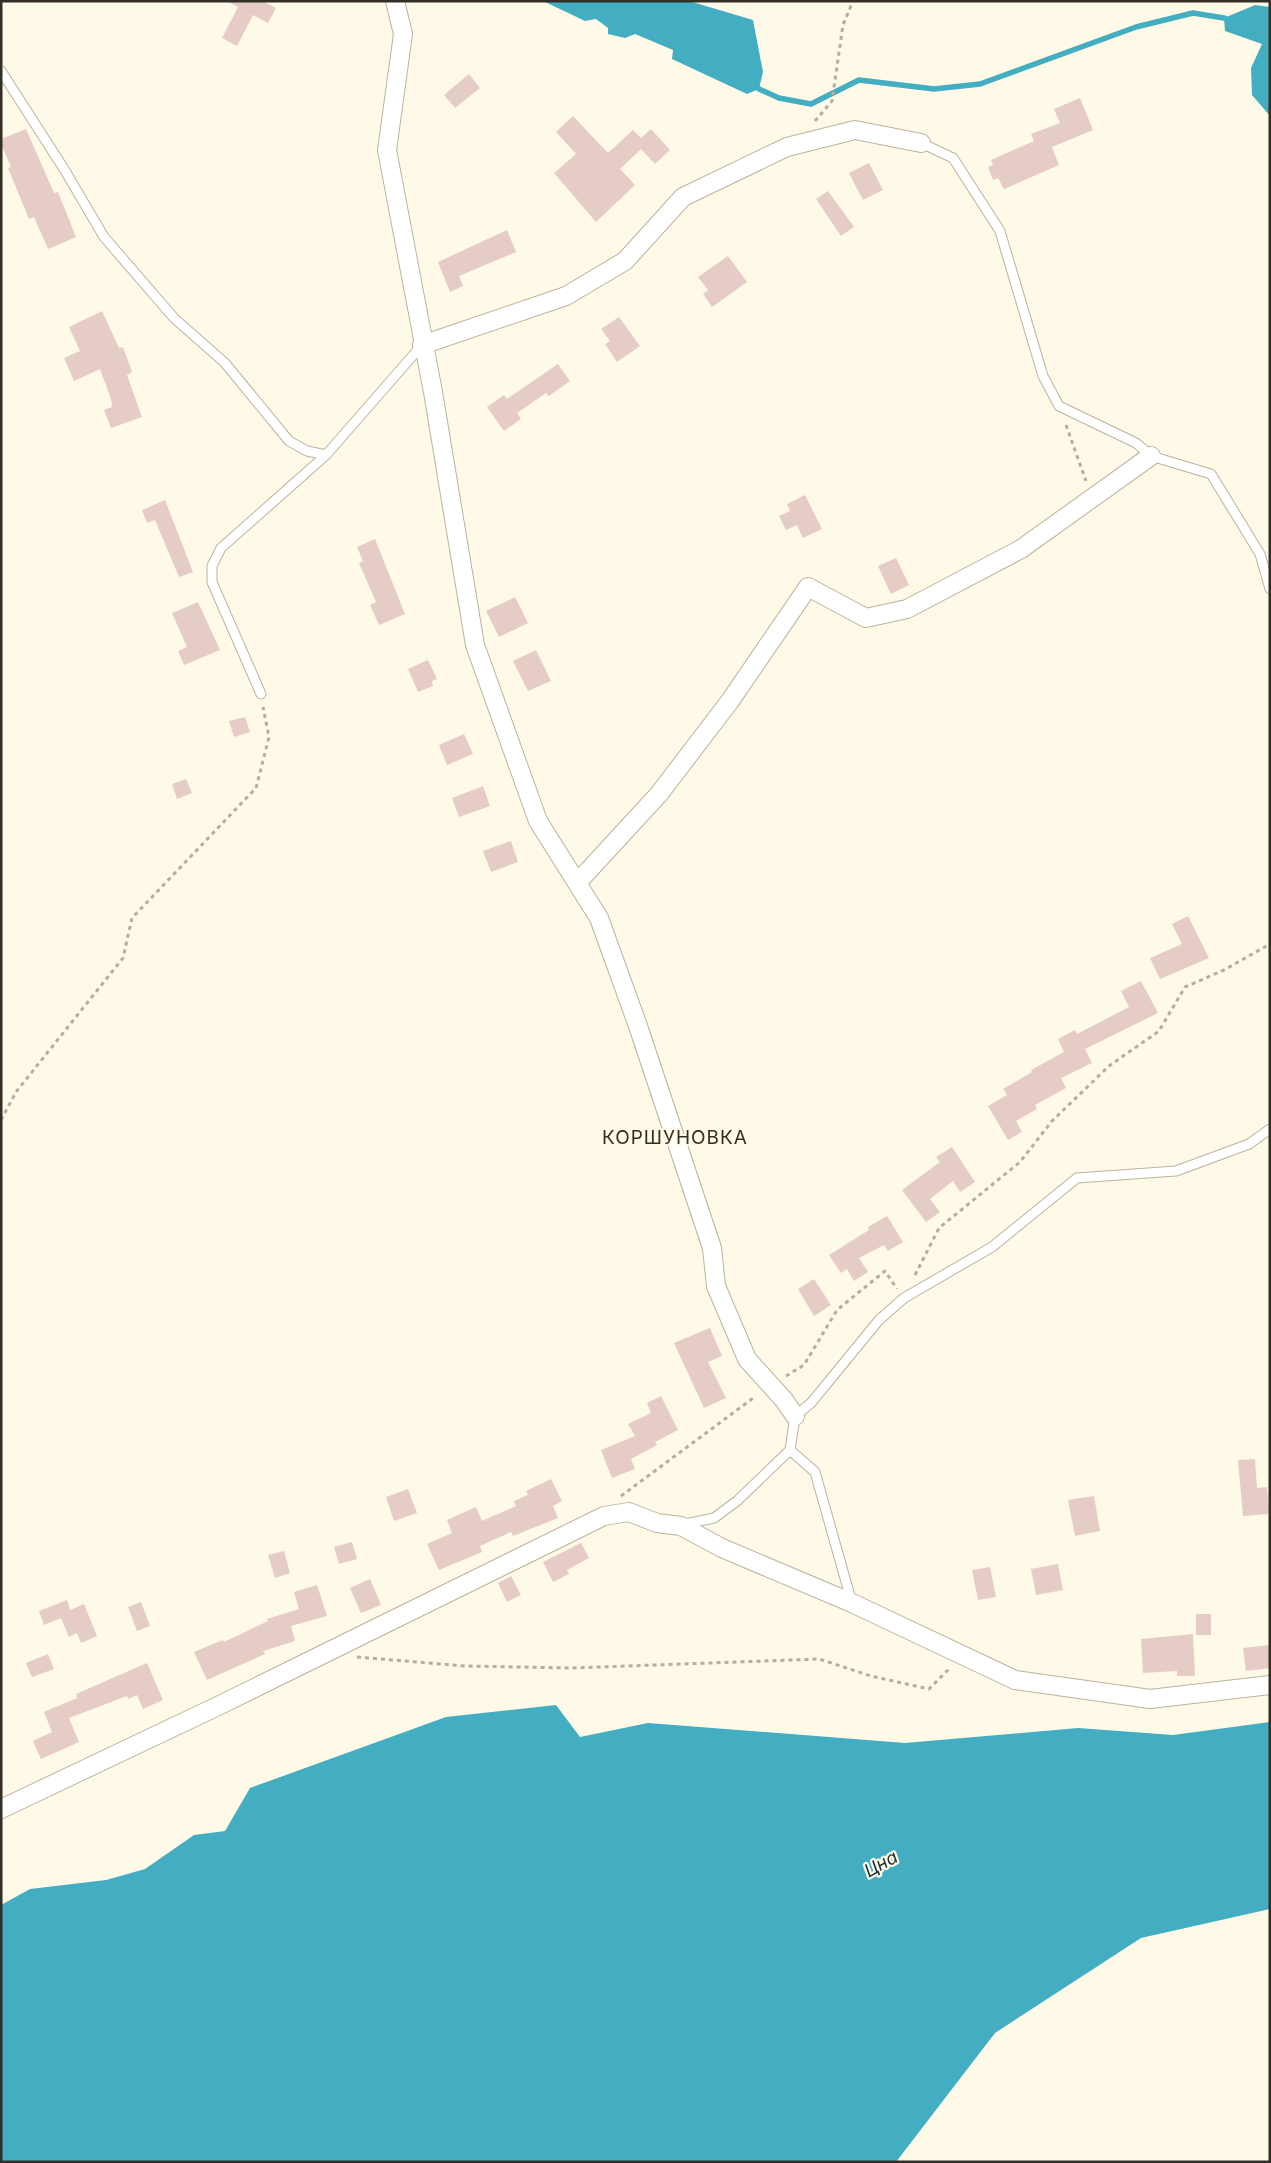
<svg xmlns="http://www.w3.org/2000/svg" width="1271" height="2163" font-family="Inter,sans-serif">
  <style>
    .water { fill: #43aec1 }
    .lines { fill: none; stroke-linecap: round; stroke-linejoin: round }
    .stream { stroke: #43aec1; stroke-width: 5.5 }
    .building { fill: #e5ccc6 }
    .service-casing { stroke: #bbb39f; stroke-width: 11 }
    .minor-casing { stroke: #bbb39f; stroke-width: 20 }
    .path { stroke: #b3ae9f; stroke-width: 3; stroke-dasharray: 4 4; stroke-linecap: butt }
    .service { stroke: #fff; stroke-width: 9 }
    .minor { stroke: #fff; stroke-width: 18 }
    .labels { text-anchor: middle; stroke-width: 4.5; stroke-linejoin: round; paint-order: stroke }
    .water-label { font-size: 18px; font-style: italic; fill: #1a2e31; stroke: #fff9e7 }
    .quarter-label { font-size: 19px; letter-spacing: 1px; fill: #322f27; stroke: #fff9e7 }
  </style>
  <rect width="100%" height="100%" fill="#fff9e7"/>
  <!-- water -->
  <path class="water" d="M543,1H689L753,20L763,72L759,89L747,94L672,59L673,50L635,34L625,38L608,34V28L596,19L585,21Z
    M1255,5L1270,7V116L1252,95L1251,68L1262,44L1225,31L1224,18Z
    M556,1705L580,1737L648,1723L905,1743L1078,1728L1173,1735L1270,1722V1909L1141,1938L995,2033L896,2162H1V1905L30,1889L106,1880L145,1869L194,1835L225,1831L250,1788L446,1717Z"/>
  <g class="lines">
    <!-- stream -->
    <path class="stream" d="M759,89L779,98L811,104L859,80L934,89L980,84L1136,27L1193,13L1224,18L1230,21"/>
  </g>
  <!-- building -->
  <path class="building" d="M227,1H262L276,8L268,23L253,15L237,46L222,38L238,7Z
    M469,74L480,88L455,108L444,95Z
    M1080,98L1093,130L1052,147L1059,165L1004,189L998,178L993,180L988,167L993,165L991,160L1034,141L1031,134L1060,123L1054,109Z
    M573,116L608,153L633,130L641,138L651,129L670,150L655,164L641,149L620,169L635,185L596,222L554,173L576,154L556,132Z
    M26,129L54,193L58,192L76,237L48,249L34,217L29,219L8,168L11,167L1,144V139Z
    M869,163L883,190L863,200L849,173Z
    M828,191L854,227L841,236L816,199Z
    M507,230L516,252L459,276L463,286L450,292L438,262Z
    M728,256L747,282L712,307L703,294L708,290L698,277Z
    M102,311L119,348L123,347L132,372L127,375L142,417L111,428L104,410L112,407L111,399L100,369L74,381L64,358L80,351L69,327Z
    M619,317L640,346L617,362L605,344L610,341L601,329Z
    M558,364L570,381L549,396L546,393L517,413L521,419L504,431L487,407L504,395L507,399Z
    M805,495L822,529L803,538L797,525L786,530L779,516L790,511L787,504Z
    M165,500L193,572L179,577L155,520L147,523L142,510Z
    M375,539L405,614L379,625L370,605L376,602L359,563L363,561L357,547Z
    M896,558L909,585L891,594L878,566Z
    M515,597L528,623L499,637L486,611Z
    M198,602L220,650L184,665L178,651L187,647L172,613Z
    M536,650L551,681L528,691L513,661Z
    M428,660L437,679L432,681L433,686L418,692L408,669Z
    M245,717L250,732L234,737L229,721Z
    M464,734L473,754L447,765L439,745Z
    M186,779L192,793L177,799L172,784Z
    M483,786L490,806L459,817L452,798Z
    M511,841L518,862L491,872L483,851Z
    M1188,916L1209,958L1160,979L1150,958L1182,944L1172,924Z
    M1141,981L1158,1013L1085,1049L1092,1063L1061,1078L1066,1088L1035,1105L1037,1109L1016,1121L1022,1132L1008,1140L988,1106L1007,1095L1003,1089L1032,1072L1031,1070L1064,1052L1058,1039L1075,1030L1077,1034L1129,1007L1121,991Z
    M952,1147L975,1182L960,1192L953,1181L930,1199L940,1212L926,1222L902,1190L940,1162L936,1157Z
    M887,1216L903,1242L888,1251L884,1245L859,1258L868,1272L854,1281L847,1269L841,1273L829,1255L869,1230L868,1227Z
    M814,1279L831,1305L814,1316L798,1289Z
    M710,1328L722,1356L708,1362L726,1398L704,1408L674,1343Z
    M661,1396L678,1430L655,1442L657,1445L631,1459L635,1469L612,1478L601,1450L635,1436L628,1424L651,1413L647,1403Z
    M1255,1459L1257,1488L1267,1487L1269,1514L1243,1516L1238,1460Z
    M551,1479L562,1501L553,1506L558,1518L513,1536L511,1532L480,1546L482,1552L439,1570L427,1544L452,1533L447,1520L476,1507L482,1521L516,1506L514,1501L528,1495L526,1491Z
    M408,1489L417,1513L394,1521L386,1497Z
    M1094,1496L1100,1531L1075,1536L1068,1500Z
    M352,1542L357,1559L339,1564L334,1547Z
    M581,1543L589,1558L567,1570L569,1574L553,1582L543,1562Z
    M284,1551L290,1573L275,1578L268,1555Z
    M1058,1564L1063,1590L1036,1595L1031,1569Z
    M990,1567L996,1597L978,1600L972,1570Z
    M511,1576L521,1595L507,1602L498,1583Z
    M370,1579L381,1605L361,1613L350,1588Z
    M317,1585L327,1616L291,1626L295,1641L263,1651L265,1654L207,1680L194,1652L223,1640L224,1642L268,1621L267,1619L299,1609L294,1592Z
    M67,1600L70,1610L84,1604L97,1636L81,1643L77,1633L69,1637L61,1618L44,1625L39,1611Z
    M141,1602L150,1626L137,1631L128,1607Z
    M1196,1614H1211V1635H1196Z
    M1193,1634L1195,1676H1177V1671L1143,1673L1141,1639Z
    M1270,1645V1668L1246,1671L1243,1648Z
    M48,1654L54,1669L32,1677L26,1663Z
    M147,1663L163,1700L143,1709L137,1695L128,1699L127,1696L69,1718L79,1742L41,1759L33,1741L52,1732L44,1712L77,1698L76,1694Z"/>
  <g class="lines">
    <!-- service casing -->
    <g class="service-casing">
      <path id="service" d="M1,71L64,169L104,237L174,318L225,363L289,441L307,451L326,455
        M921,143L953,158L1000,231L1043,376L1059,406L1136,443L1151,456L1211,474L1260,554L1270,589
        M261,694L212,582V566L221,548L326,455L422,345
        M790,1450L815,1472L852,1603
        M681,1525L714,1518L737,1501L790,1450L795,1416L811,1403L879,1320L904,1298L992,1247L1077,1178L1176,1171L1249,1144L1270,1129"/>
    </g>
    <!-- minor casing -->
    <g class="minor-casing">
      <path id="minor" d="M395,1L403,34L387,150L433,392L475,645L538,821L599,918L638,1026L712,1248L716,1286L747,1359L784,1400L795,1416
        M422,345L566,296L625,261L683,197L787,147L855,130L921,143
        M577,883L659,794L730,701L808,587L866,618L907,609L1021,549L1151,456
        M1,1809L220,1705L604,1516L629,1512L657,1523L681,1526L722,1548L852,1603L1015,1680L1150,1699L1270,1685"/>
    </g>
    <!-- path -->
    <path class="path" d="M815,121L832,101L843,25L853,1
      M1066,425L1086,481
      M1,1120L16,1092L123,958L132,918L256,788L269,737L263,707
      M915,1275L939,1228L1020,1162L1052,1121L1109,1066L1159,1031L1185,987L1224,970L1270,944
      M786,1376L804,1365L837,1310L885,1271L897,1289
      M621,1496L756,1396
      M357,1657L465,1666L572,1668L819,1659L871,1676L929,1689L950,1668"/>
    <!-- service -->
    <use href="#service" class="service"/>
    <!-- minor -->
    <use href="#minor" class="minor"/>
  </g>
  <g class="labels">
    <!-- water labels -->
    <g class="water-label">
      <text transform="translate(881 1864) rotate(-29)" y="6">Цна</text>
    </g>
    <!-- quarter labels -->
    <g class="quarter-label">
      <text x="675" y="1144">КОРШУНОВКА</text>
    </g>
  </g>
  <!-- border -->
  <rect width="1271" height="2163" fill="none" stroke="#322f27" stroke-width="5"/>
</svg>
